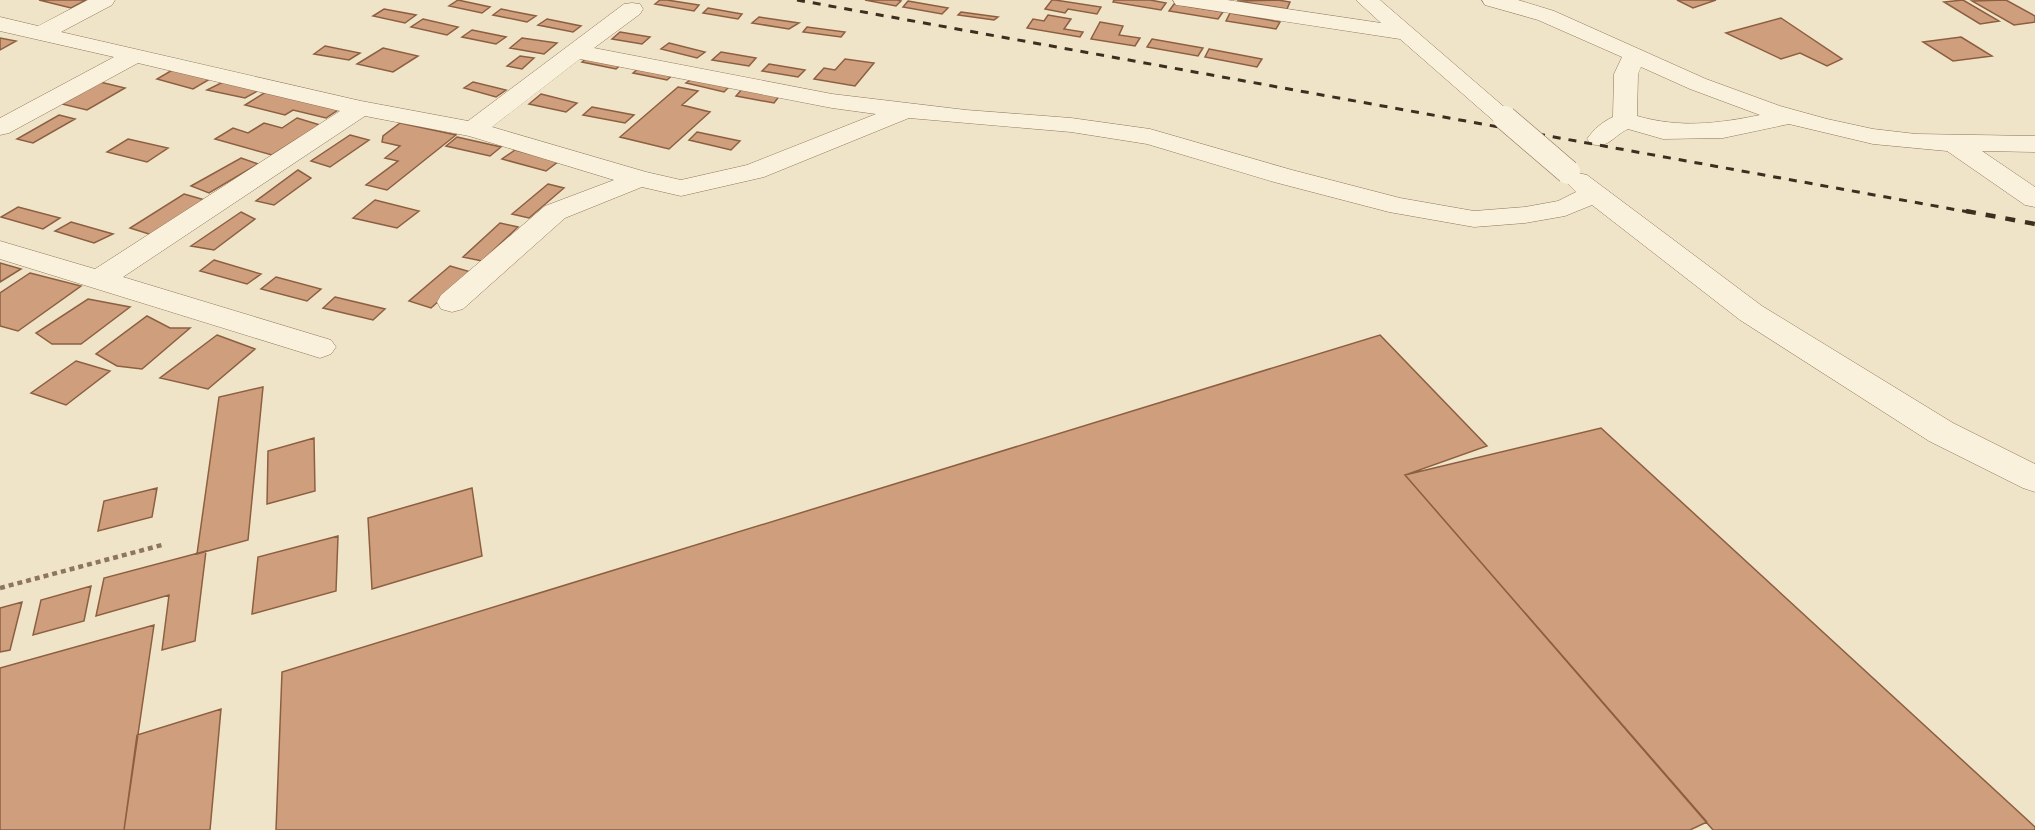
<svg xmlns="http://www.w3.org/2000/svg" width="2035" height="830" font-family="'PT Serif',serif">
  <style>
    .building { fill: #cf9f7d; stroke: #8d5f41; stroke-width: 1.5 }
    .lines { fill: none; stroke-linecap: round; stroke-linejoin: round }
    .minor-casing { stroke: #8d765c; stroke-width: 1 }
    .path { stroke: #8d765c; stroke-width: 4.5; stroke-dasharray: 5 4; stroke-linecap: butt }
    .minor { fill: #faf1dc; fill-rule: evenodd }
    .rail-far1 { stroke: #3d2e20; stroke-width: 3; stroke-dasharray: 8 8; stroke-linecap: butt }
    .rail { stroke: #3d2e20; stroke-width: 4.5; stroke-dasharray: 10 10; stroke-linecap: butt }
    .minor-bridge-casing { stroke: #8d765c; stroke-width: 25; stroke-linecap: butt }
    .minor-bridge { stroke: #faf1dc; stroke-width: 24 }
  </style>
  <rect width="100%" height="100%" fill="#f0e4c8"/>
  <!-- building -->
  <path class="building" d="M39,0H86L71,8Z
    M458,0L490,7L482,13L449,6Z
    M660,0H667L699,5L694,11L655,4Z
    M865,0H897L901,1L896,6Z
    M1052,0H1055L1101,7L1097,14L1068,9L1065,13L1045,9Z
    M1114,0H1150L1166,3L1161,10L1113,2Z
    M1278,0L1290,2L1287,9L1237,1Z
    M1677,0H1716L1693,8Z
    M1963,0L1999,21L1980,24L1944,2Z
    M2006,0L2035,16V22L2014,25L1972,1Z
    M908,1L948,8L942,14L903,7Z
    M1174,4L1223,12L1218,19L1169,11Z
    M708,8L742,14L738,19L703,13Z
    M384,9L416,15L405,23L373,16Z
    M501,9L536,16L527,22L493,15Z
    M961,12L998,17L994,20L958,15Z
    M1230,13L1280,22L1276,29L1226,21Z
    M1048,15L1071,19L1064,29L1083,32L1080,37L1027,28L1033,19L1044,21Z
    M759,17L799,23L789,29L752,23Z
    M1781,18L1842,59L1827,66L1800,53L1781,59L1726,33Z
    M423,19L458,27L447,35L411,27Z
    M547,19L581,26L573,32L538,25Z
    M1100,22L1123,26L1119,35L1140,38L1135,46L1091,39Z
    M807,27L845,32L841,37L803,32Z
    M472,30L506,37L496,44L462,37Z
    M620,32L650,37L642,44L612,39Z
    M1961,37L1992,56L1953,61L1923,42Z
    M0,38L16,41L0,50Z
    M522,38L557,43L544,54L510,48Z
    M1152,39L1203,48L1198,56L1147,47Z
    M669,43L705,52L697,58L661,49Z
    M325,46L360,53L349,60L314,54Z
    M383,48L418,56L393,72L357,64Z
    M1209,49L1262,59L1257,67L1205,57Z
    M721,52L756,58L749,66L712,60Z
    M590,55L624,62L616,69L582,62Z
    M520,56L534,58L522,69L507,66Z
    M845,59L874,63L855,86L814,79L824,68L835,70Z
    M769,64L805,70L798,77L762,71Z
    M641,66L675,73L667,80L633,73Z
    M174,69L210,79L193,89L157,79Z
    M695,77L731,85L724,92L686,83Z
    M225,81L261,89L245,98L207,90Z
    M100,82L125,88L87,110L62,104Z
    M473,82L506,90L496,97L464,88Z
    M678,87L698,91L682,105L710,112L669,149L620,137Z
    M743,88L781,94L774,103L736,96Z
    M269,90L341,108L326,118L293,110L285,115L245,105Z
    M541,94L577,103L566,112L529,104Z
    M592,107L634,115L625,123L583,115Z
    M59,115L75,119L33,143L17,139Z
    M297,118L320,125L272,155L215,139L233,128L248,133L264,123L282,128Z
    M400,123L456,135L387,190L366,185L398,161L385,158L400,146L382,142L383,136Z
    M697,132L740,141L731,150L689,140Z
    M350,135L369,140L330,167L311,161Z
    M457,137L501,147L490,156L446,146Z
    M128,139L168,148L147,162L107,152Z
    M515,150L559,161L546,171L502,159Z
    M241,158L258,164L209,193L191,186Z
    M298,170L311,178L274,205L256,201Z
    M548,184L564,188L529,218L512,214Z
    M184,194L205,200L152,235L130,228Z
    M375,200L419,211L397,228L353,218Z
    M18,207L60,218L43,229L1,217Z
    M241,212L255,219L214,250L191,246Z
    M71,222L113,234L94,243L55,231Z
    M500,223L518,227L482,261L463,257Z
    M214,260L261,274L247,284L200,271Z
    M0,263L21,269L0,282Z
    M450,266L471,272L431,308L409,301Z
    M30,273L81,286L18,331L0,326V293Z
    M276,277L321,289L307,301L261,289Z
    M335,297L385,309L373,320L323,308Z
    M88,299L130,307L81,344H52L36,333Z
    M147,316L170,328H190L142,369L117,366L96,354Z
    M217,335L255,349L208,389L160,378Z
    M1380,335L1487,446L1405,475L1707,822L1690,830H276L282,672Z
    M76,361L110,371L66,405L31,393Z
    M263,387L248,540L197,554L219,397Z
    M1601,428L2035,827V830H1713L1405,475Z
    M314,438L315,491L267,504L268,451Z
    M157,488L152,517L98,531L104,501Z
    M472,488L482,556L372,589L368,518Z
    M338,536L336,591L252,614L258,557Z
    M206,551L195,641L162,650L169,595L96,616L104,578Z
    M91,586L84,621L33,635L41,600Z
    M22,602L10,650L0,652V608Z
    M154,625L124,830H0V668Z
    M221,709L210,830H124L137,735Z"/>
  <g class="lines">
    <!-- minor casing -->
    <g class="minor-casing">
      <path id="minor" d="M88,0H115L112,5L61,32L361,101L468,121L624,4L632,3L640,4L643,9L640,14L594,48L832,94L966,110L1071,118L1150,129L1292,170L1400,198L1474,211L1525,207L1558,201L1576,192L1565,181L1569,175L1578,173L1587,175L1762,306L1953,423L2035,464V492L2023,488L1929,441L1740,320L1592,205L1565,216L1525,223L1474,227L1389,212L1274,182L1147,144L1071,132L909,118L764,177L681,196L642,187L565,218L463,309L452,312L441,309L437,302L441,295L545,206L614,180L469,136L365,116L123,277L331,340L336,347L331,354L320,358L0,259V241L95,269L340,111L138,63L9,133L0,135V118L114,57L0,31V17L38,26ZM580,59L832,108L876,114L747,165L681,180L646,172L492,127Z
        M1173,0H1227L1381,23L1356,0H1380L1517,118L1514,123L1505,125L1496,123L1400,39L1184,6L1176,5Z
        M1482,0H1518L1554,11L1706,79L1780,106L1827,119L1873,129L1916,134L2035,136V152L1982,151L2035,187V207L2025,205L1947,151L1873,144L1789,124L1723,138L1663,139L1628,129C1613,136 1609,149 1591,144L1587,139C1594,129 1602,122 1613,117L1614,74L1622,57L1538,20L1485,5ZM1641,67L1690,89L1760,115C1716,124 1680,128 1637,116L1638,74Z"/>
    </g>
    <!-- path -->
    <path class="path" d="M0,588L162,545"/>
    <!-- minor -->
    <use href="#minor" class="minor"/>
    <!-- rail-far1 -->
    <path class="rail-far1" d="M797,0L1974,213"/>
    <!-- rail -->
    <path class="rail" d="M1966,211L2035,224"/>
    <!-- minor-bridge casing -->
    <g class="minor-bridge-casing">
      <path id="minor-bridge" d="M1505,118L1568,172"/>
    </g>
    <!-- minor-bridge -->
    <use href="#minor-bridge" class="minor-bridge"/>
  </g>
</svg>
